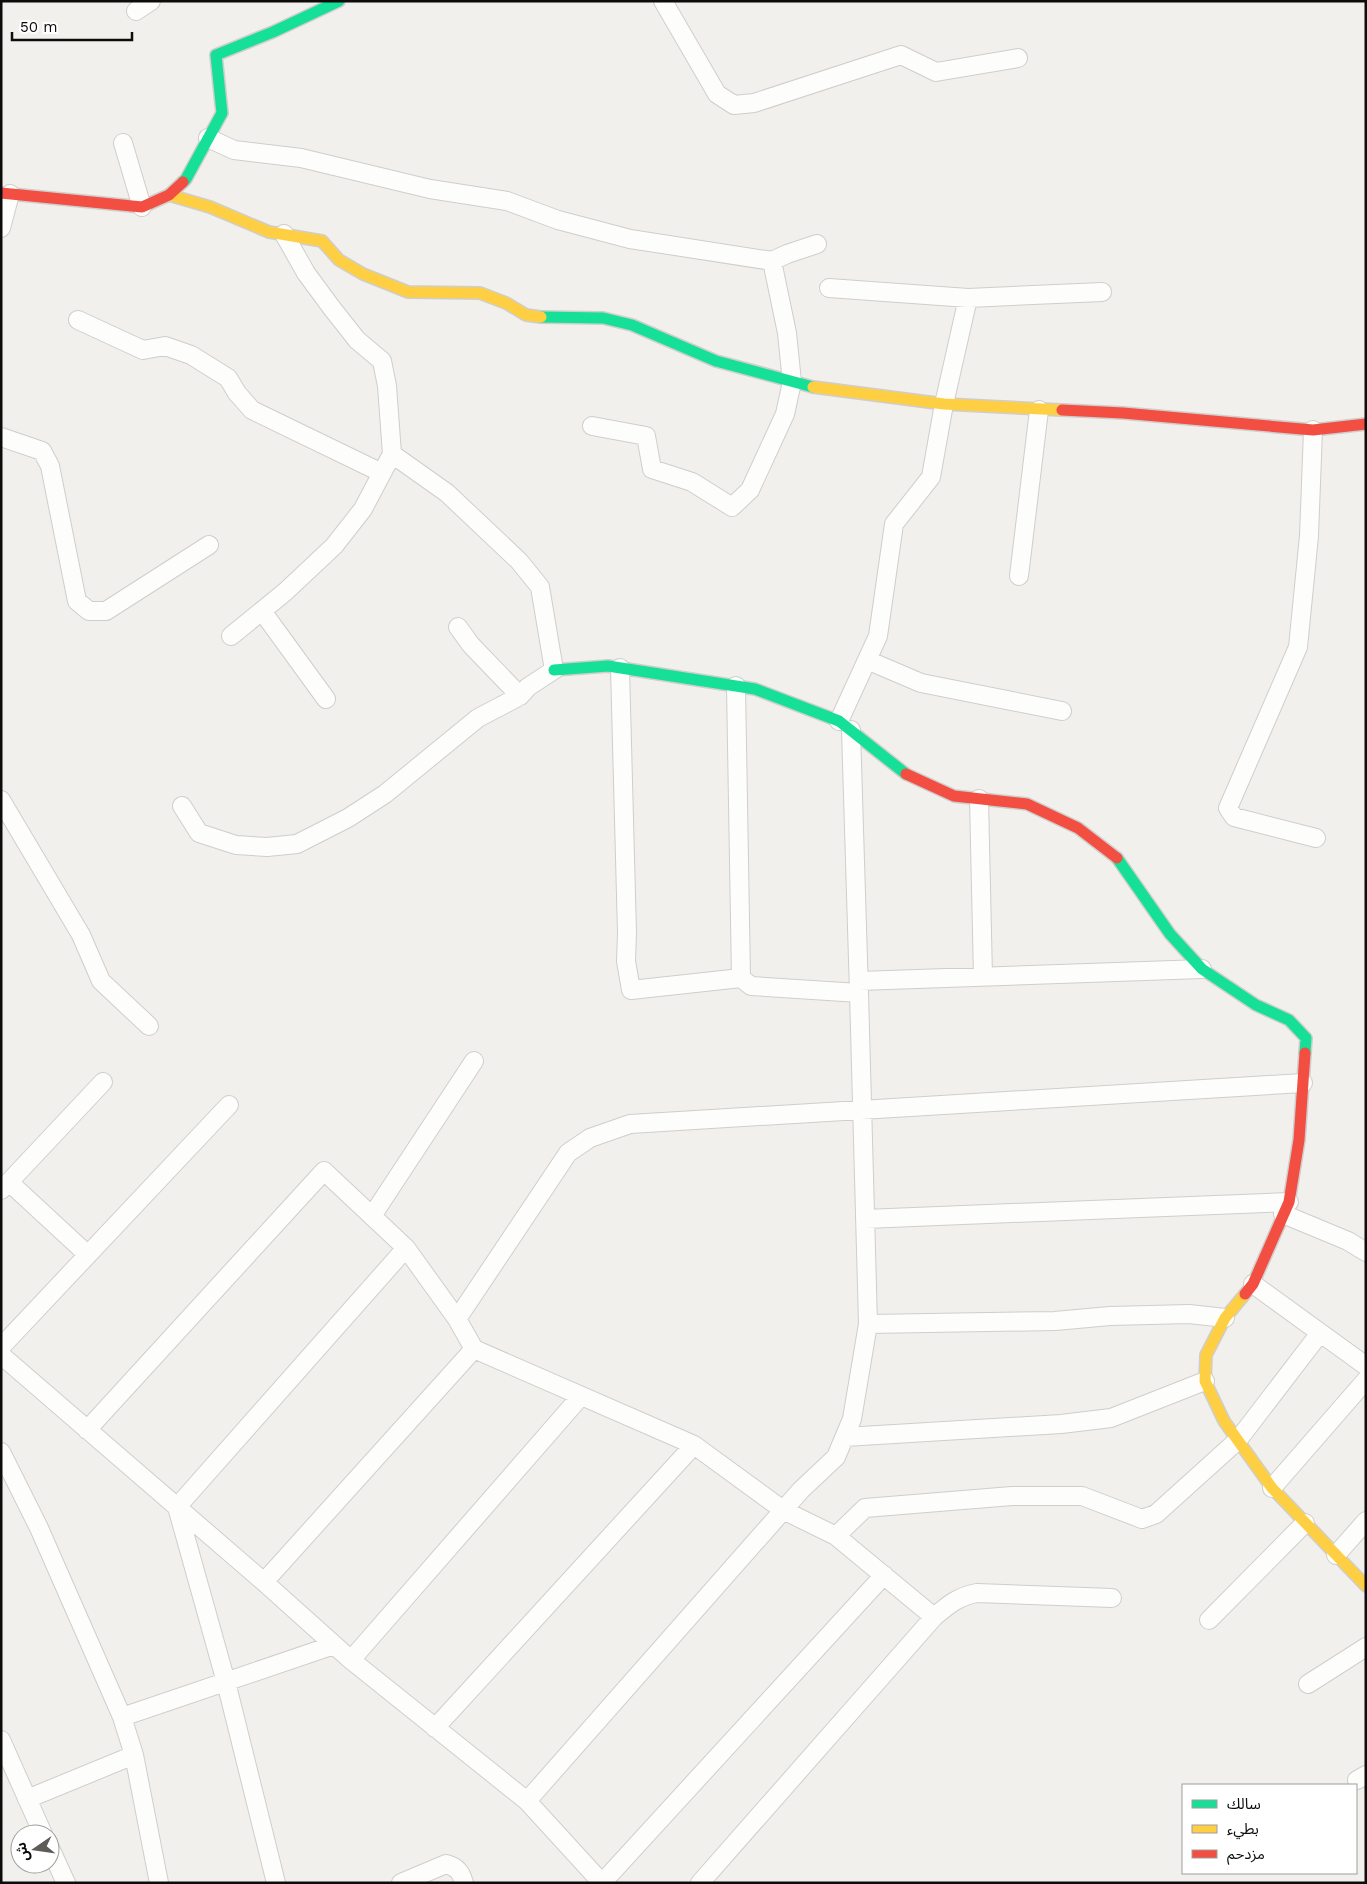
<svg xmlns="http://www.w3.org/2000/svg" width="1367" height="1884" font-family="'Work Sans','Noto Sans Arabic',sans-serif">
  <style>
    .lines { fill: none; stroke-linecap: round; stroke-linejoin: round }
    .street-casing { stroke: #cfcecc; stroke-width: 20 }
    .fast-casing { stroke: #cfcecc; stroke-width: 14 }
    .slow-casing { stroke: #cfcecc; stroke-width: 14 }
    .jam-casing { stroke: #cfcecc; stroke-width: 14 }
    .street { stroke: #fdfdfc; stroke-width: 18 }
    .fast { stroke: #16e098; stroke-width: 11 }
    .slow { stroke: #ffcf43; stroke-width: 11 }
    .jam { stroke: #f24e42; stroke-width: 11 }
  </style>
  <rect width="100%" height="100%" fill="#f2f0ed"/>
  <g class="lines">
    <!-- street casing -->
    <g class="street-casing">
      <path id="street" d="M663,1L717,94L734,105L754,103L901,55L936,72L1018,58
        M136,11L151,1
        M208,138L234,150L301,158L430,189L507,201L558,220L630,239L772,261L787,254L817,244
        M123,143L142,207
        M1,228L10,194
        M829,288L968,298L1102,292
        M78,320L143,350L165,346L191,355L228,378L237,393L252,410L382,473
        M592,426L646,436L652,469L692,482L732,507L750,490L785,414L792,382L787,333L772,261
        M1313,430L1309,536L1298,647L1228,808L1234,817L1316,838
        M1,437L42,451L50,466L77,601L89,611H106L209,545
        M1019,576L1039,410
        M262,611L326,699
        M458,627L471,645L520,696
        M231,636L285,592L334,546L363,509L392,454L387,386L382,361L357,340L331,307L306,273L284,234
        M867,660L921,683L1062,711
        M620,668L627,933L626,961L631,990L741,978
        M736,686L741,978L751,986L859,993
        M839,721L878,636L894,524L931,477L944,404L968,298
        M979,799L983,977
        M1,800L81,935L101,981L149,1026
        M182,806L199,833L236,845L267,847L297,844L348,818L385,794L478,718L520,696L528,687L554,670L540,587L519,561L447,493L392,454
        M859,981L1202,969
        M9,1182L103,1082
        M1,1190L9,1182L88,1255
        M1283,1214L1348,1241L1366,1252
        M372,1216L474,1061
        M865,1219L1289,1202
        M1253,1284L1366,1366
        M457,1319L568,1153L590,1138L630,1124L1303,1083
        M868,1324L1055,1321L1110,1316L1189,1314L1225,1318
        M1,1347L229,1105
        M1,1355L264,1582L351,1660L527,1801L602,1883L884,1575
        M87,1430L324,1171L406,1248L457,1319L474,1349L694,1445L783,1510L836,1536L934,1617
        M845,1437L1061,1424L1111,1418L1205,1381
        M1,1452L39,1528L122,1717L134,1755L159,1883
        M1272,1488L1366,1380
        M836,1536L865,1508L1012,1496H1082L1142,1519L1156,1514L1238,1440L1320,1333
        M1336,1555L1366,1521
        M264,1582L474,1349
        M1209,1620L1305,1523
        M351,1660L581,1396
        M1308,1684L1366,1647
        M122,1717L334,1645
        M435,1728L694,1445
        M1,1740L43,1834
        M1357,1780L1366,1775
        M27,1799L134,1755
        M527,1801L801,1490L836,1457L852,1419L868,1324L859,993L851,730
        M50,1848L66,1883
        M276,1883L226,1682L177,1507L406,1248
        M401,1883L446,1864C457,1867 461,1872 464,1883
        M700,1883L934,1617C948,1605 959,1596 977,1593L1112,1598"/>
    </g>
    <!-- fast casing -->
    <g class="fast-casing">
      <path id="fast" d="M183,182L186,179L222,113L216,55L273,32L339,1
        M541,317L603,318L632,325L716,361L813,387
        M554,670L608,666L755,689L839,721L906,774
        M1117,858L1170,934L1202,969L1256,1005L1289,1020L1306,1038L1305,1053"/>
    </g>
    <!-- slow casing -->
    <g class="slow-casing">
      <path id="slow" d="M169,195L210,207L269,232L322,241L339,260L363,274L408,292L480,293L506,303L526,315L541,317
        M813,387L944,404L1062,410
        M1245,1294L1225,1318L1206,1355L1205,1381L1224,1421L1272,1488L1366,1586"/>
    </g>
    <!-- jam casing -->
    <g class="jam-casing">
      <path id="jam" d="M1,193L142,207L169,195L183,182
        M1062,410L1123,413L1313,430L1366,424
        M906,774L954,796L1027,804L1078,828L1117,858
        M1245,1294L1253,1284L1289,1202L1299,1140L1305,1053"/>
    </g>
    <!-- street -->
    <use href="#street" class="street"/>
    <!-- fast -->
    <use href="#fast" class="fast"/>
    <!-- slow -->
    <use href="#slow" class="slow"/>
    <!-- jam -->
    <use href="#jam" class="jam"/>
  </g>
  <!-- border -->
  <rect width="1367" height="1884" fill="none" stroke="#0d0c0a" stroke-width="5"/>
  <!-- legend -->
  <rect x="1182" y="1784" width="175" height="90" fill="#ffffff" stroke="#9e9e9d"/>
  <rect x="1192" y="1800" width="25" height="8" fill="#16e098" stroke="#9e9e9d"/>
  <text x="1227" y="1809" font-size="15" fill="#0d0c0a">سالك</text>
  <rect x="1192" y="1825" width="25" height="8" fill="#ffcf43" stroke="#9e9e9d"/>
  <text x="1227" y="1834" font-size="15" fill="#0d0c0a">بطيء</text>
  <rect x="1192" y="1850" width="25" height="8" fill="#f24e42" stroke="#9e9e9d"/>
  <text x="1227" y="1859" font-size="15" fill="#0d0c0a">مزدحم</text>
  <!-- north arrow -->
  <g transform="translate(35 1849) rotate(257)"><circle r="24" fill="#ffffff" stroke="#9e9e9d"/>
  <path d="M0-4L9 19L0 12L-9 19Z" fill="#5d5c59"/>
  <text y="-8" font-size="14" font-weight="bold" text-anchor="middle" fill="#0d0c0a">ش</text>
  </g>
  <!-- scale -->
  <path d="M12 32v8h120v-8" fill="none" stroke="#0d0c0a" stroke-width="2.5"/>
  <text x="20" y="32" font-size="15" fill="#0d0c0a" stroke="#ffffff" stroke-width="4" paint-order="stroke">50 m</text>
</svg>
